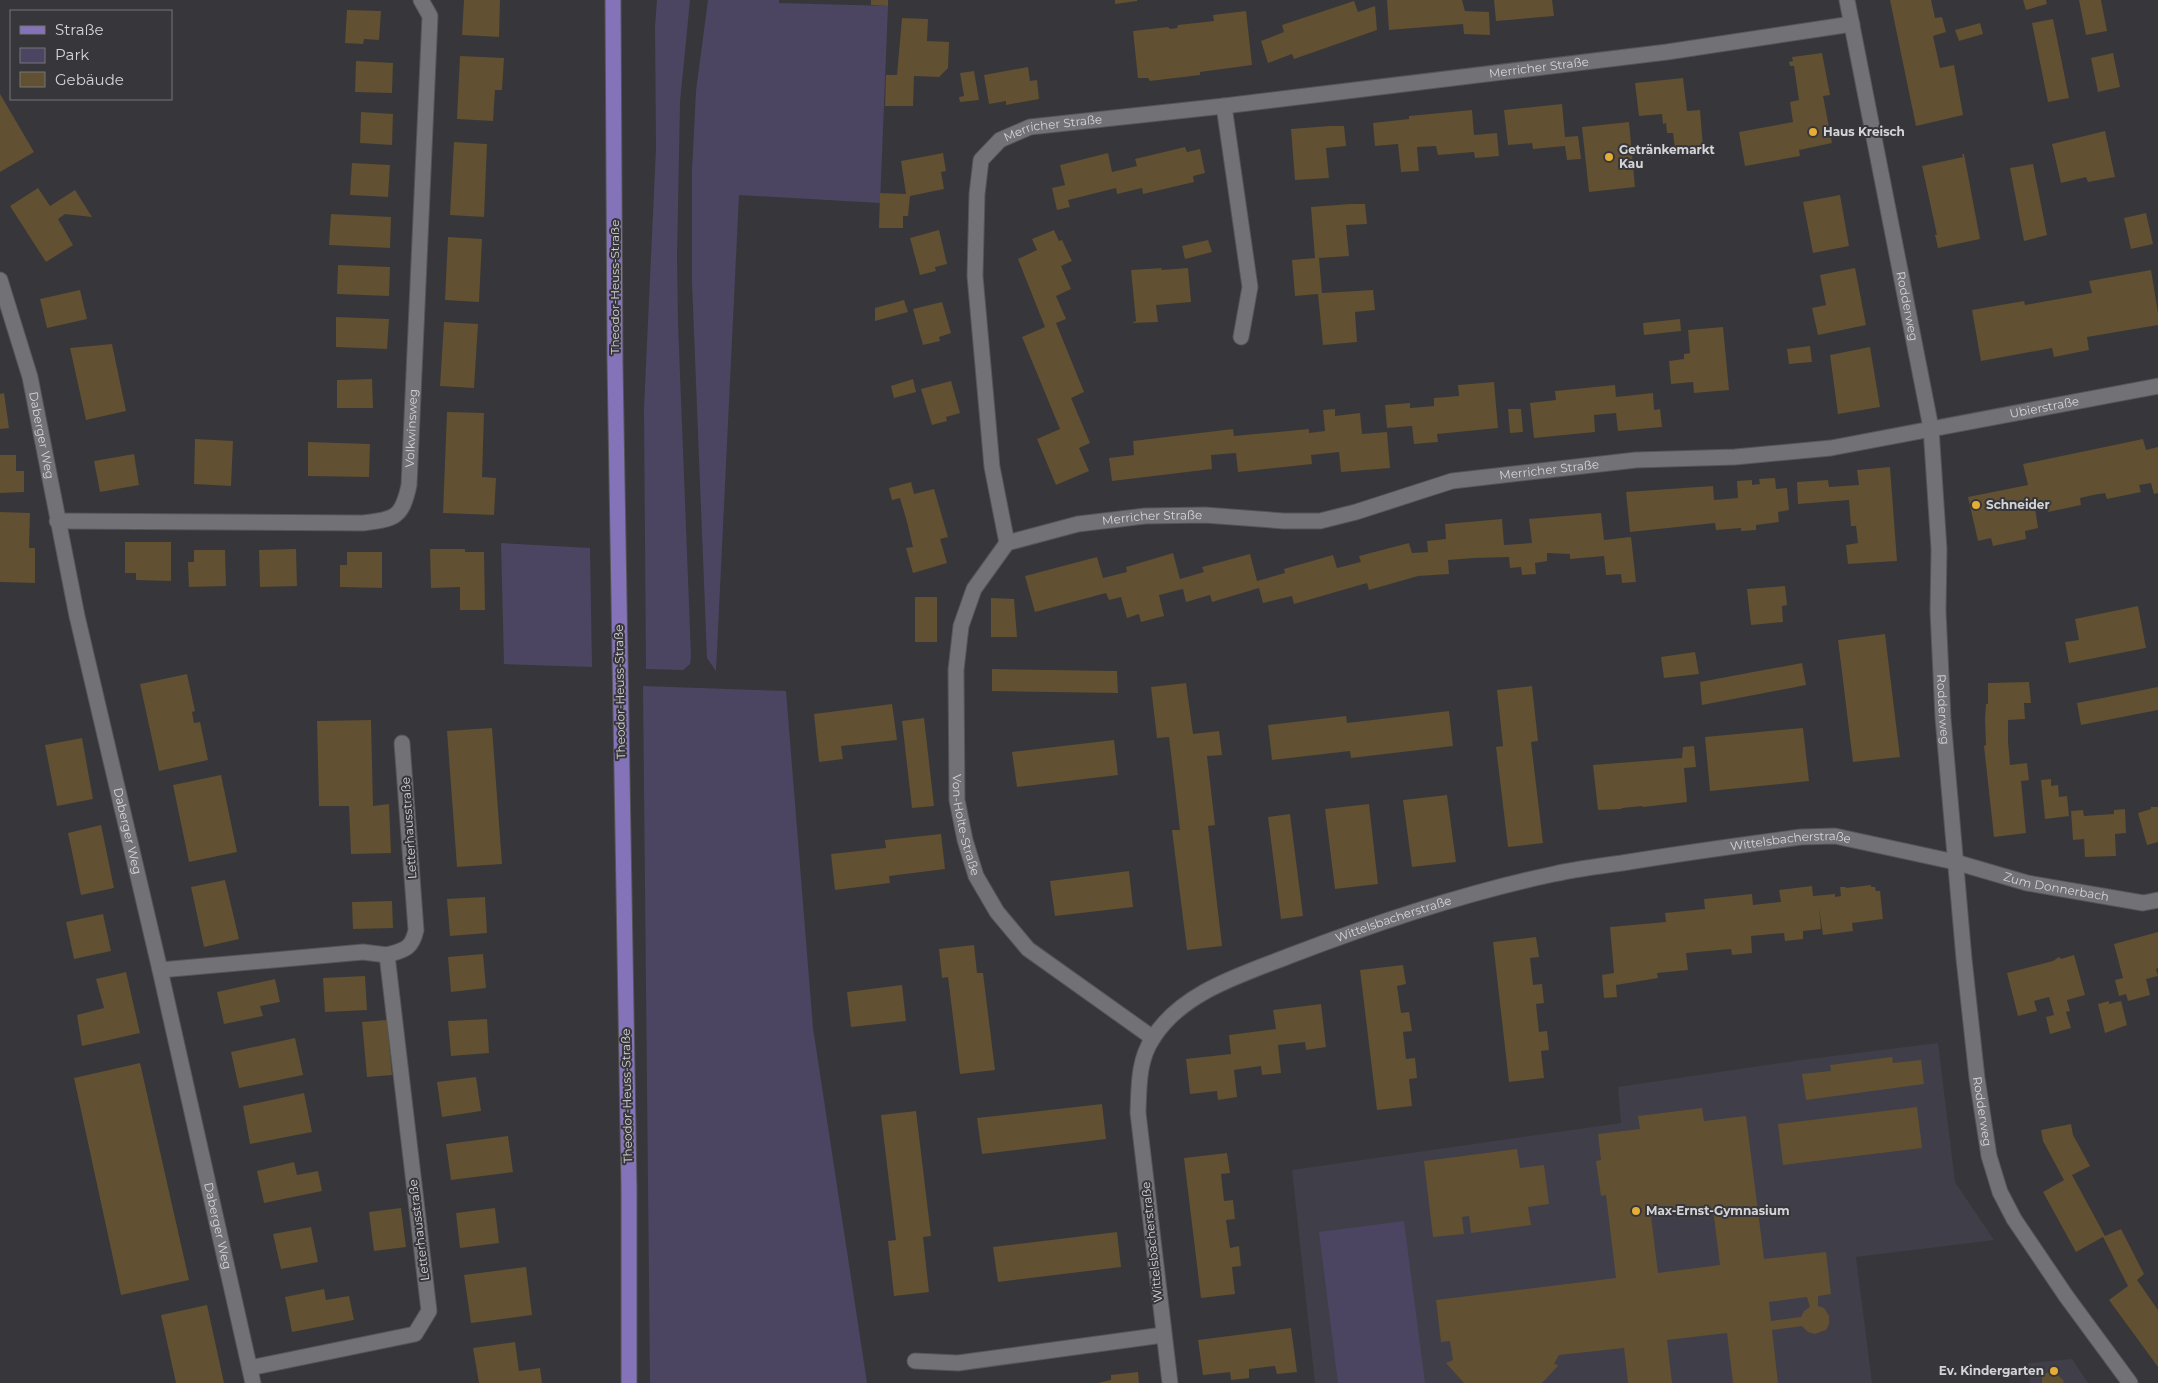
<svg xmlns="http://www.w3.org/2000/svg" width="2158" height="1383" font-family="Montserrat,sans-serif">
  <style>
    .built { fill: #403e48 }
    .green { fill: #4b4562 }
    .building { fill: #615031; fill-rule: evenodd }
    .lines { fill: none; stroke-linecap: round; stroke-linejoin: round }
    .minor-casing { stroke: #555458; stroke-width: 17 }
    .major-casing { stroke: #555458; stroke-width: 17 }
    .minor { stroke: #727176; stroke-width: 15 }
    .major { stroke: #8573b9; stroke-width: 15 }
    .poi-dot { fill: #e5ad35; stroke: #37363a; stroke-width: 2 }
    .labels { text-anchor: middle; stroke-width: 4; stroke-linejoin: round; paint-order: stroke }
    .street-label { font-size: 12px; fill: #d4d4d7; stroke: #37363a }
    .poi-label { font-size: 12px; font-weight: bold; fill: #d4d4d7; stroke: #37363a; text-anchor: start }
  </style>
  <rect width="100%" height="100%" fill="#37363a"/>
  <!-- built -->
  <path class="built" d="M1938,1043L1955,1182L1994,1240L1856,1257L1872,1383H1315L1292,1170L1621,1123L1618,1087L1801,1060Z
    M2072,1359L2088,1383H2030L2028,1363Z"/>
  <!-- green -->
  <path class="green" d="M657,0H690L680,102L677,258L678,323L691,656L690,664L683,670L646,669L644,409L656,148L655,26Z
    M708,0H779V3L888,6L880,203L739,195L716,671L707,658L692,282V171L696,91Z
    M501,543L590,548L592,667L504,664Z
    M643,686L786,691L813,1028L867,1383H650Z
    M1404,1221L1425,1383H1338L1319,1232Z"/>
  <!-- building -->
  <path class="building" d="M464,0H500L499,37L462,35Z
    M871,0H888V6L871,5Z
    M1115,0H1137V1L1115,4Z
    M1387,0H1462L1465,11L1489,12L1490,35L1464,34L1463,24L1389,30Z
    M1494,0H1552L1554,16L1496,21Z
    M1890,0H1931L1935,18L1942,17L1946,32L1933,36L1940,68L1954,65L1963,115L1916,126Z
    M2023,0H2046L2047,4L2026,10Z
    M2079,0H2101L2107,31L2086,35Z
    M1354,1L1358,12L1375,6L1377,30L1294,59L1292,54L1268,63L1261,41L1284,32L1282,25Z
    M347,10L381,11L379,40L364,39L363,44L345,43Z
    M1246,11L1252,65L1200,72V75L1150,81L1148,78H1138L1133,31L1168,27L1170,29L1177,28L1178,25L1214,21L1213,15Z
    M902,18L928,19L927,41L949,42L948,68L939,77L914,76L913,106H885L886,75H897Z
    M2053,19L2069,98L2048,102L2032,23Z
    M1980,23L1983,34L1959,41L1955,30Z
    M1822,53L1830,95L1823,96L1832,143L1799,150L1800,156L1745,166L1739,132L1793,122L1790,102L1799,100L1794,66H1790L1789,62L1793,61L1792,57Z
    M2113,53L2120,87L2098,92L2091,58Z
    M460,56L504,58L502,90H495L493,121L457,119Z
    M356,61L393,63L392,93L355,92Z
    M1028,67L1030,81L1037,80L1039,99L1006,105V101L989,104L984,75Z
    M974,71L979,100L960,102L959,97L964,96L960,73Z
    M1683,78L1687,111L1700,110L1703,146L1675,149L1673,133H1667L1666,123L1663,124L1662,114L1639,116L1635,83Z
    M0,94L34,152L0,172Z
    M1562,104L1565,137L1578,136L1581,159L1567,160L1565,146L1533,149L1532,143L1508,145L1504,110Z
    M1472,110L1474,135L1497,133L1499,156L1475,158L1474,152L1438,155L1436,146L1417,147L1419,171L1401,172L1398,144L1375,146L1373,123L1409,119V116Z
    M361,112L393,114L392,145L360,143Z
    M1629,122L1635,187L1589,192L1582,127Z
    M1330,126H1344L1346,146L1326,148L1329,178L1295,180L1291,129Z
    M2105,131L2115,177L2088,182L2086,177L2061,183L2052,144Z
    M454,142L487,144L484,217L450,215Z
    M1185,147L1187,152L1200,149L1205,173L1193,176L1194,182L1143,194L1142,188L1117,194L1116,188L1068,200L1070,207L1057,210L1052,188L1065,185L1060,165L1108,153L1112,172L1137,166L1135,159Z
    M943,153L946,171L941,172L944,189L910,196L908,216H903V228H879L880,193L906,194L901,161Z
    M1962,154H1964L1980,239L1938,248L1935,235H1937L1922,166L1963,157Z
    M352,163L390,165L388,197L350,195Z
    M2033,164L2047,235L2024,241L2010,168Z
    M38,188L50,206L75,190L92,217L65,214L58,219L73,245L46,262L10,206Z
    M1840,195L1849,246L1813,253L1803,202Z
    M1350,204H1365L1367,224L1346,225L1349,256L1319,258L1322,293L1373,290L1375,310L1355,312L1357,342L1323,345L1318,294L1295,296L1292,260L1315,258L1311,207Z
    M2146,213L2153,244L2131,249L2124,218Z
    M331,214L391,217L390,248L329,245Z
    M939,230L947,264L935,267L936,271L920,275L910,238Z
    M1054,230L1059,241L1062,240L1072,261L1061,266L1071,289L1056,296L1066,319L1056,323L1084,392L1071,398L1090,443L1079,448L1089,471L1056,485L1037,439L1060,429L1022,337L1045,327L1018,259L1037,250L1032,239Z
    M448,237L482,239L479,302L445,300Z
    M1208,240L1212,252L1185,259L1182,246Z
    M338,265L390,267L389,296L337,294Z
    M1162,268L1161,270L1188,268L1191,302L1156,305L1158,322L1132,323L1136,321L1131,270Z
    M1855,268L1866,325L1818,335L1812,308L1826,305L1820,275Z
    M2151,270L2158,313V325L2087,337L2089,350L2054,357L2052,348L1981,361L1972,310L2024,301L2025,305L2092,293L2089,281Z
    M80,290L87,319L47,328L40,299Z
    M904,300L908,312L875,321V308Z
    M942,302L951,333L939,337L940,341L923,345L913,309Z
    M336,317L389,319L387,349L336,347Z
    M1680,319L1681,331L1644,335L1643,323Z
    M444,322L478,324L474,388L440,386Z
    M1723,327L1729,390L1694,393L1693,382L1671,384L1669,361L1684,359V354L1690,353L1688,330Z
    M112,344L126,411L86,420L70,348Z
    M1810,346L1812,362L1789,364L1787,349Z
    M1870,347L1880,407L1838,414L1830,355Z
    M372,379L373,408H337V380Z
    M913,379L916,392L894,398L891,386Z
    M951,381L960,413L946,417L947,421L932,425L921,389Z
    M1494,382L1498,428L1437,434L1438,442L1414,444L1412,426L1387,428L1385,405L1410,403V408L1434,406V398L1459,396L1458,385Z
    M1615,385L1616,397L1653,393L1654,410L1660,409L1662,427L1618,431L1616,413L1594,415L1595,432L1534,438L1530,403L1556,400L1555,391Z
    M4,393L9,428L0,429V394Z
    M1335,409V416L1360,413L1362,434L1387,432L1390,468L1341,472L1339,452L1311,455L1312,464L1238,472L1236,453L1211,455L1212,469L1112,481L1109,458L1134,455L1133,441L1233,429L1234,436L1309,429V433L1325,431L1323,410Z
    M1508,409H1521L1523,432L1510,433Z
    M447,412L484,413L482,477L496,478L494,515L443,513Z
    M195,439L233,441L231,486L194,484Z
    M2143,439L2146,450L2158,447V493L2154,494L2151,483L2139,485L2141,492L2107,499L2105,493L2093,495L2080,498L2081,505L2048,512L2046,505L2035,508L2038,528L2025,531L2026,539L1993,546L1991,538L1978,541L1968,497L2028,485L2023,464Z
    M308,442L370,444L369,477L308,476Z
    M134,454L139,485L100,492L94,461Z
    M0,455H16V471H24V492L0,493Z
    M1890,467L1897,561L1848,564L1846,545L1858,543L1856,526H1851L1849,500L1798,504L1797,482L1828,480L1829,487L1859,485L1857,470Z
    M1775,478L1776,489L1787,488L1789,510L1778,512L1779,522L1756,525V530L1741,531V528L1716,530L1715,523L1630,532L1626,492L1713,486L1714,500L1738,498L1737,481L1752,480V485L1760,484L1759,479Z
    M911,482L914,494L934,489L948,537L940,539L947,563L913,573L906,548L913,547L907,522L900,498L892,500L889,488Z
    M0,512L30,513L29,548H35V583L0,582Z
    M1601,513L1604,540L1631,537L1636,582L1622,583L1621,574L1606,575L1604,556L1570,559V554L1547,553V561L1535,563L1536,574L1522,575L1521,567L1510,568L1509,557L1474,558L1448,560L1449,574L1418,576L1369,590L1367,583L1294,604L1292,596L1263,603L1259,588L1212,602L1210,595L1186,602L1183,589L1159,595L1164,616L1141,622L1139,614L1127,618L1121,597L1109,600L1106,593L1035,612L1025,576L1097,557L1103,578L1127,572L1126,567L1173,553L1180,579L1204,572L1202,567L1250,554L1257,581L1285,573L1284,569L1333,555L1337,568L1361,562L1359,556L1409,543L1412,553L1428,552L1427,541L1446,539L1445,524L1502,519L1504,545L1532,543L1529,519Z
    M125,542H171V581L136,580V573H125Z
    M296,549L297,586L260,587L259,550Z
    M430,549H465V552H484L485,610H460V587L431,588Z
    M194,550H225L226,586L189,587L188,562H194Z
    M347,552H382V588L340,587V565H347Z
    M1785,586L1787,605L1782,606L1783,622L1751,625L1747,589Z
    M915,597H937V642H915Z
    M991,598L1014,599L1017,637H991Z
    M2138,606L2146,648L2069,663L2065,642L2079,640L2075,619Z
    M1885,634L1900,757L1853,762L1838,640Z
    M1695,652L1699,674L1664,678L1661,657Z
    M1802,663L1806,685L1702,705L1700,682Z
    M992,669L1117,671L1118,693L992,691Z
    M187,674L195,711L192,712L194,723L200,722L208,760L159,771L140,684Z
    M2029,682L2031,703H2024L2025,719L2008,720V741L2010,765L2027,763L2029,780L2021,781L2026,833L1994,837L1984,746L1986,745L1985,719L1986,704H1988V683Z
    M1186,683L1193,734L1219,731L1222,755L1207,756L1215,825L1208,826L1222,946L1187,950L1172,830H1180L1169,737L1157,738L1151,687Z
    M1532,686L1538,741L1531,742L1543,843L1508,847L1496,747L1503,746L1497,690Z
    M2158,687V710L2081,725L2077,703Z
    M892,704L897,740L841,746L843,759L819,762L814,714Z
    M1449,711L1453,746L1351,758L1350,751L1272,760L1268,725L1346,716L1347,723Z
    M924,718L934,806L912,808L902,721Z
    M371,720L373,806L389,804L391,853L351,854L349,806H319L317,721Z
    M492,728L502,864L457,867L447,731Z
    M1803,728L1809,781L1710,791L1705,737Z
    M82,738L93,799L57,806L45,745Z
    M1114,740L1118,775L1017,787L1012,752Z
    M1694,746L1696,767L1684,768L1687,802L1643,807L1642,806L1622,808L1621,809L1598,810L1593,765L1682,758L1683,747Z
    M221,775L237,852L189,862L173,785Z
    M2051,779V786L2058,785L2059,797L2067,796L2069,816L2045,819L2041,780Z
    M1447,795L1456,862L1412,867L1403,800Z
    M1369,804L1378,884L1335,889L1325,809Z
    M2151,807H2158V842L2147,845L2138,813L2151,809Z
    M2125,809L2126,833L2115,834L2116,856L2085,857L2084,839L2073,840L2071,811L2083,810L2084,816L2114,814V810Z
    M1290,814L1303,916L1281,919L1268,817Z
    M101,825L114,888L81,895L68,833Z
    M941,834L945,869L889,876L890,883L835,890L831,854L886,848L885,840Z
    M1129,871L1133,907L1055,916L1050,881Z
    M225,880L239,939L204,947L191,887Z
    M1871,885V887H1875L1876,891H1880L1883,919L1852,923L1853,931L1823,935L1819,909L1821,929L1803,931V939L1785,941L1784,933L1751,936L1752,953L1732,955L1731,949L1686,953L1688,970L1657,973L1658,978L1616,985L1617,997L1604,998L1602,975L1614,973L1610,927L1666,922L1665,913L1705,909L1704,899L1752,894L1753,905L1781,902L1779,890L1812,886L1813,896L1835,894V897L1841,896L1840,887H1846V888Z
    M485,897L487,933L450,936L447,899Z
    M392,901L393,928L353,929L352,902Z
    M103,914L111,951L74,959L66,922Z
    M2158,932V968L2156,969L2158,976L2146,979L2150,995L2128,1001L2126,994L2119,996L2115,980L2123,978L2114,944Z
    M1536,937L1539,957L1530,958L1533,985L1542,984L1544,1003L1536,1004L1539,1032L1547,1031L1549,1050L1541,1051L1544,1078L1509,1082L1493,942Z
    M974,945L977,973H983L995,1070L960,1074L948,977L942,978L939,949Z
    M483,954L486,988L451,992L448,957Z
    M2074,955L2085,995L2067,1000L2070,1011L2066,1012L2071,1028L2050,1034L2046,1017L2054,1015L2049,997L2034,1001L2037,1011L2018,1016L2007,973L2053,961L2059,957L2061,959Z
    M1403,965L1406,984L1397,986L1401,1013L1409,1012L1412,1031L1403,1032L1406,1059L1415,1058L1417,1078L1409,1079L1412,1106L1377,1110L1360,970Z
    M126,972L140,1033L82,1046L77,1015L104,1008L96,979Z
    M365,976L367,1010L325,1012L323,978Z
    M275,979L280,1002L260,1006L263,1016L224,1024L217,992Z
    M902,985L906,1021L851,1027L847,992Z
    M2109,1001V1004L2121,1001L2127,1025L2105,1033L2098,1004Z
    M1321,1004L1326,1047L1306,1050L1305,1042L1278,1045L1281,1073L1262,1075L1261,1066L1234,1070L1237,1097L1218,1100L1217,1091L1190,1094L1186,1059L1231,1054L1229,1035L1276,1029L1273,1010Z
    M487,1019L489,1053L451,1056L448,1021Z
    M387,1020L392,1075L367,1077L362,1022Z
    M295,1038L303,1075L239,1088L231,1052Z
    M1892,1057L1893,1063L1921,1060L1924,1084L1806,1100L1802,1074L1831,1071L1830,1065Z
    M140,1063L189,1280L121,1295L74,1078Z
    M476,1077L481,1111L442,1117L437,1082Z
    M304,1093L312,1132L250,1144L243,1106Z
    M1102,1104L1106,1139L982,1154L977,1118Z
    M1917,1107L1922,1148L1783,1165L1778,1124Z
    M1702,1108L1704,1121L1746,1116L1764,1259L1826,1252L1831,1294L1818,1296V1306L1824,1308L1829,1316V1324L1826,1330L1815,1334L1808,1332L1802,1326L1772,1330L1778,1383H1733L1727,1333L1667,1340L1672,1383H1628L1624,1348L1559,1355L1554,1364L1558,1365L1557,1367L1542,1383H1464L1446,1363L1453,1360L1450,1341L1441,1342L1436,1300L1616,1278L1606,1195L1601,1196L1596,1161L1601,1160L1598,1134L1640,1129L1638,1116ZM1713,1209L1720,1265L1658,1273L1651,1216ZM1807,1297L1810,1307L1804,1311L1801,1317L1771,1321L1769,1302Z
    M916,1111L931,1236L923,1237L929,1292L894,1296L888,1241L896,1240L881,1115Z
    M2071,1124L2073,1135L2090,1166L2072,1175L2105,1236L2121,1229L2144,1274L2137,1280L2158,1310V1367L2109,1300L2128,1286L2103,1237L2076,1252L2043,1192L2064,1180L2043,1141L2041,1130Z
    M508,1136L513,1172L451,1180L446,1144Z
    M1517,1149L1520,1168L1544,1165L1549,1204L1528,1207L1531,1225L1471,1233L1469,1216L1462,1217L1464,1234L1433,1237L1424,1161Z
    M1227,1153L1230,1173L1221,1174L1224,1201L1233,1200L1235,1219L1226,1220L1230,1248L1239,1246L1241,1266L1232,1267L1235,1294L1201,1298L1184,1158Z
    M294,1162L297,1175L318,1171L322,1191L264,1203L257,1171Z
    M401,1208L406,1247L374,1251L369,1212Z
    M495,1208L499,1243L460,1248L456,1213Z
    M311,1227L318,1262L281,1269L273,1234Z
    M1117,1232L1121,1267L998,1282L993,1247Z
    M526,1267L532,1315L471,1323L464,1275Z
    M324,1289L326,1300L349,1296L354,1320L292,1332L285,1297Z
    M207,1305L224,1383H176L161,1315Z
    M1291,1328L1297,1372L1277,1374L1275,1366L1249,1369V1378L1231,1380L1230,1372L1203,1375L1198,1340Z
    M515,1342L519,1371L540,1368L542,1383H479L473,1348Z
    M2053,1370L2064,1381L2063,1383H2042V1375Z
    M1138,1372L1139,1383H1098L1111,1380V1375Z"/>
  <g class="lines">
    <!-- minor casing -->
    <g class="minor-casing">
      <g id="minor">
        <path id="s1" d="M1847,0L1931,428L1939,549L1938,611L1943,718L1964,959L1977,1078L1989,1156L2000,1192L2014,1219L2066,1296L2130,1383"/>
        <path d="M1224,106L1250,287L1241,337"/>
        <path id="s2" d="M0,280L30,377L77,616L160,970L253,1383"/>
        <path id="s3" d="M57,521L363,523C395,519 402,518 409,485L430,16L421,0"/>
        <path id="s4" d="M1007,543L992,467L975,276L977,194L981,160L1000,140L1030,127L1224,106L1667,52L1852,24"/>
        <path id="s5" d="M1007,543L1078,524L1145,516L1205,515L1284,521H1320L1356,512L1452,481L1636,460L1735,457L1831,448L2158,386"/>
        <path id="s6" d="M1007,543L974,589L961,626L956,670L957,800L965,840L976,876L997,912L1028,949L1153,1038"/>
        <path d="M160,970L363,952L387,955"/>
        <path d="M915,1361L958,1363L1163,1335"/>
        <path d="M250,1368L415,1334L429,1311L387,955C404,950 412,949 416,930L402,743"/>
        <path id="s7" d="M1170,1383L1138,1113C1139,1087 1138,1060 1153,1038C1182,992 1241,975 1289,956C1375,923 1463,893 1554,874C1576,869 1599,866 1622,863C1682,853 1741,845 1801,837L1835,836L1955,862L2027,883L2143,903L2158,900"/>
      </g>
    </g>
    <!-- major casing -->
    <g class="major-casing">
      <path id="major" d="M613,0L615,363L629,1188V1383"/>
    </g>
    <!-- minor -->
    <use href="#minor" class="minor"/>
    <!-- major -->
    <use href="#major" class="major"/>
  </g>
  <!-- markers -->
  <g class="poi-dot">
    <circle cx="1813" cy="132" r="5"/>
    <circle cx="1609" cy="157" r="5"/>
    <circle cx="1976" cy="505" r="5"/>
    <circle cx="1636" cy="1211" r="5"/>
    <circle cx="2054" cy="1371" r="5"/>
  </g>
  <g class="labels">
    <!-- street labels -->
    <g class="street-label">
      <text dy="4" stroke="none"><textPath href="#s4" startOffset="958">Merricher Straße</textPath></text>
      <text dy="4" stroke="none"><textPath href="#s4" startOffset="468">Merricher Straße</textPath></text>
      <text transform="translate(615 287) rotate(-90)" y="4">Theodor-Heuss-Straße</text>
      <text dy="4" stroke="none"><textPath href="#s1" startOffset="312">Rodderweg</textPath></text>
      <text dy="4" stroke="none"><textPath href="#s5" startOffset="1052">Ubierstraße</textPath></text>
      <text dy="4" stroke="none"><textPath href="#s3" startOffset="430">Volkwinsweg</textPath></text>
      <text dy="4" stroke="none"><textPath href="#s2" startOffset="161">Daberger Weg</textPath></text>
      <text dy="4" stroke="none"><textPath href="#s5" startOffset="552">Merricher Straße</textPath></text>
      <text dy="4" stroke="none"><textPath href="#s5" startOffset="148">Merricher Straße</textPath></text>
      <text transform="translate(620 692) rotate(-91)" y="4">Theodor-Heuss-Straße</text>
      <text dy="4" stroke="none"><textPath href="#s1" startOffset="718">Rodderweg</textPath></text>
      <text dy="4" stroke="none"><textPath href="#s6" startOffset="296">Von-Holte-Straße</textPath></text>
      <text transform="translate(409 828) rotate(-94)" y="4">Letterhausstraße</text>
      <text dy="4" stroke="none"><textPath href="#s2" startOffset="566">Daberger Weg</textPath></text>
      <text dy="4" stroke="none"><textPath href="#s7" startOffset="1028">Wittelsbacherstraße</textPath></text>
      <text dy="4" stroke="none"><textPath href="#s7" startOffset="1300">Zum Donnerbach</textPath></text>
      <text dy="4" stroke="none"><textPath href="#s7" startOffset="622">Wittelsbacherstraße</textPath></text>
      <text transform="translate(627 1096) rotate(-91)" y="4">Theodor-Heuss-Straße</text>
      <text dy="4" stroke="none"><textPath href="#s1" startOffset="1122">Rodderweg</textPath></text>
      <text dy="4" stroke="none"><textPath href="#s2" startOffset="971">Daberger Weg</textPath></text>
      <text transform="translate(419 1230) rotate(-97)" y="4">Letterhausstraße</text>
      <text transform="translate(1152 1242) rotate(-96)" y="4">Wittelsbacherstraße</text>
    </g>
    <!-- poi labels -->
    <g class="poi-label">
      <text x="1823" y="136">Haus Kreisch</text>
      <text x="1619" y="154">Getränkemarkt<tspan x="1619" dy="14">Kau</tspan></text>
      <text x="1986" y="509">Schneider</text>
      <text x="1646" y="1215">Max-Ernst-Gymnasium</text>
      <text x="2044" y="1375" text-anchor="end">Ev. Kindergarten</text>
    </g>
  </g>
  <!-- legend -->
  <rect x="10" y="10" width="162" height="90" fill="#37363a" stroke="#767579"/>
  <rect x="20" y="26" width="25" height="8" fill="#8573b9" stroke="#767579"/>
  <text x="55" y="35" font-size="15" fill="#d4d4d7">Straße</text>
  <rect x="20" y="48" width="25" height="15" fill="#4b4562" stroke="#767579"/>
  <text x="55" y="60" font-size="15" fill="#d4d4d7">Park</text>
  <rect x="20" y="72" width="25" height="15" fill="#615031" stroke="#767579"/>
  <text x="55" y="85" font-size="15" fill="#d4d4d7">Gebäude</text>
</svg>
